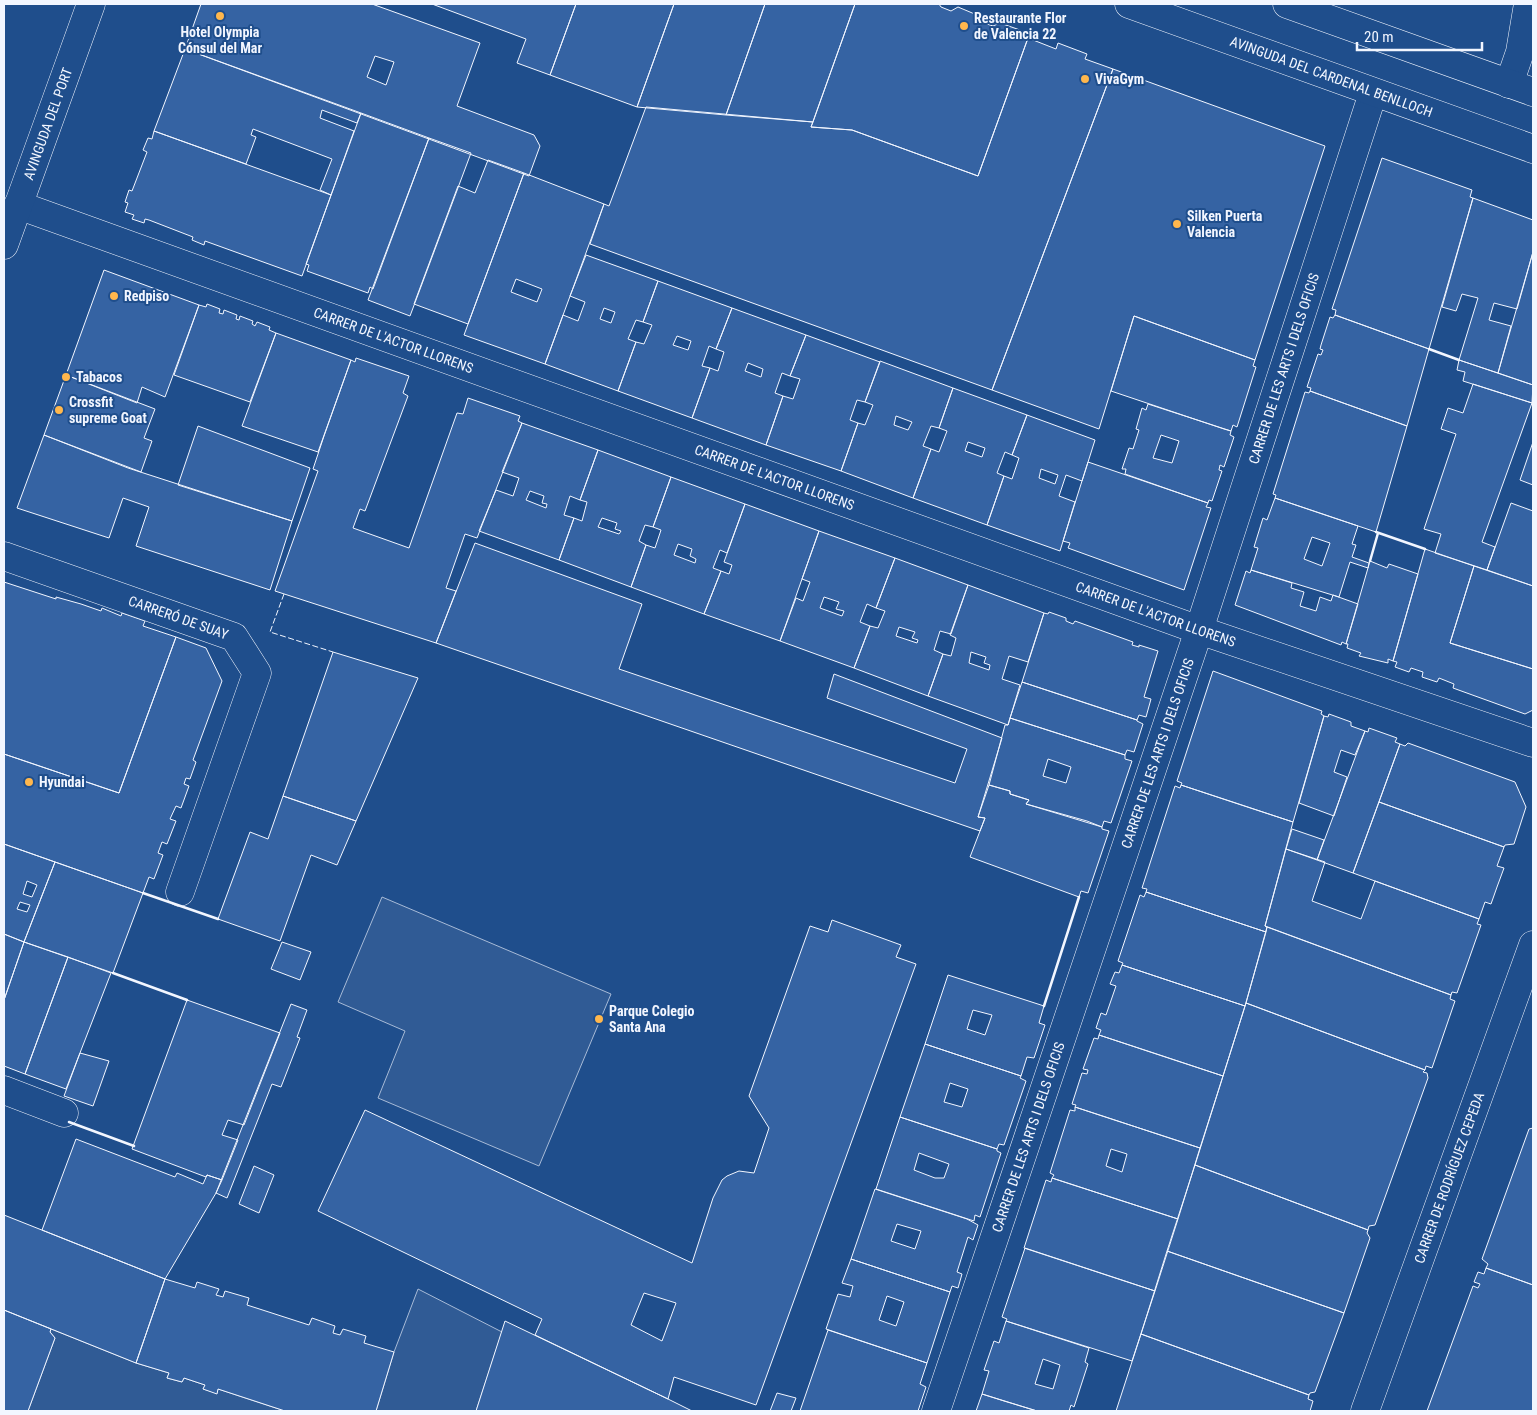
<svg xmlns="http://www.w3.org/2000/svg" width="1537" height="1415" font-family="'Roboto Condensed',sans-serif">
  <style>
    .built { fill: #305b95; stroke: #a8bbd7 }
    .building { fill: #3563a3; stroke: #f2f6ff; fill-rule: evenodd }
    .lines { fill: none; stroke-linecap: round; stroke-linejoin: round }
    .minor-casing { stroke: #f2f6ff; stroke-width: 29 }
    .primary-casing { stroke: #f2f6ff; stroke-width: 29 }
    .minor { stroke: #1f4e8c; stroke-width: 28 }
    .primary { stroke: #1f4e8c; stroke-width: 28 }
    .fence { stroke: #f2f6ff; stroke-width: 1; stroke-dasharray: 6 2.5; stroke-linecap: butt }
    .wall { stroke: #f2f6ff; stroke-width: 2.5 }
    .poi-dot { fill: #ffb74d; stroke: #1f4e8c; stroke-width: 2 }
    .labels { text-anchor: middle; stroke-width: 4; stroke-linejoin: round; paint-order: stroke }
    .poi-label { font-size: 14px; font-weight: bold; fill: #f2f6ff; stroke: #1f4e8c; text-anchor: start }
    .street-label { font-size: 14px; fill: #f2f6ff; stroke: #1f4e8c }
  </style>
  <rect width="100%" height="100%" fill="#1f4e8c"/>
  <!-- built -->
  <path class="built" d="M382,897L611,994L539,1166L378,1098L405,1031L338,1002Z
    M418,1289L502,1332L476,1411H376L394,1352Z
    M51,1329L136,1363L169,1373L167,1378L182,1382L184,1378L205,1385L203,1389L217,1393L218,1389L285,1411H28L55,1338L50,1332Z"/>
  <!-- building -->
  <path class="building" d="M201,4H372L480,43L457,106L534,135L540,146L529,176L185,49ZM375,56L394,62L386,85L367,77Z
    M432,4H576L550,75L517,63L526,39Z
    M576,4H674L637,107L550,75Z
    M674,4H765L726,115L637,107Z
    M765,4H855L813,122L726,115Z
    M855,4H939L941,7L951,11L958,7L977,15L981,22L993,26L1000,23L1020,30L1023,36L1028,38L978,176L852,130L811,127Z
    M1028,38L1056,49L1058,43L1087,54L1085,59L1113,69L992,390L590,244L604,204L609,206L646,107L813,122L811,127L852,130L978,176Z
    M185,49L361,113L357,123L322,110L320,118L354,131L331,195L320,190L332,159L253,129L251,135L256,137L246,164L154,131Z
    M1113,69L1325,146L1255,360L1134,316L1099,429L992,390Z
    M361,113L429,138L373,289L370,287L368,293L307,271L309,265L306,264Z
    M154,131L331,195L302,276L205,241L204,245L192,240L193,237L149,220L145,219L144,223L132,219L134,215L125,212L128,203L125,202L129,190L132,191L147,152L143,150L148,138L152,139Z
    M429,138L471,153L410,316L368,300Z
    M1382,158L1472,190L1470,197L1473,198L1429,349L1335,315L1336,310L1332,309Z
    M488,160L524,173L468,324L414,304L458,186L475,193Z
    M524,173L604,204L545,364L464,335ZM516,279L542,289L537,302L511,292Z
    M1473,198L1533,220V252L1517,309L1494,303L1489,320L1511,326L1498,373L1459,360L1478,298L1462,294L1456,311L1442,307Z
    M1533,252V385L1498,373Z
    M586,255L658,281L643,322L636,320L628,339L636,342L618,391L545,364L563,315L578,321L585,302L570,296ZM604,308L615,312L611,323L600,319Z
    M104,270L199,305L165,397L142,387L137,403L66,375Z
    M658,281L732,308L716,349L709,346L702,366L710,368L692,418L618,391L636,342L644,344L652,325L643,322ZM677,336L691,341L688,350L673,345Z
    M207,304L220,309L219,313L223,314L224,310L237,315L236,319L239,320L240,316L253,321L252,324L255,326L257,322L270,327L269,330L276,333L250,402L174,375L199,305L206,307Z
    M732,308L806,335L790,376L782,373L775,393L783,396L766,445L692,418L710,368L718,371L724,352L716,349ZM748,363L763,369L761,377L745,371Z
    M1335,315L1429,349L1407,426L1310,391L1311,388L1307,387L1318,354L1321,355L1323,350L1320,349L1321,345L1330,317L1333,318Z
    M1134,316L1255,360L1253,366L1256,367L1237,427L1233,425L1231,431L1224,429L1111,391Z
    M276,333L351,360L318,452L242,426Z
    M806,335L880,362L865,402L857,400L850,420L858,423L841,471L766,445L783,396L793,399L800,379L790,376Z
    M356,358L409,376L403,393L408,396L365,511L360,509L353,528L409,548L457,413L463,414L468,398L520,416L518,421L522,423L477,538L465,534L446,588L456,591L436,643L275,591L318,471L313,469L324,436L351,360L355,362Z
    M1459,360L1533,385L1532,403L1463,381L1465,372L1457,370Z
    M880,361L953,388L939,428L931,426L923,446L931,449L913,498L841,471L858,423L865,425L873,405L865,402ZM896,416L912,422L908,430L894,425Z
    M66,375L155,409L144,438L152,441L141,472L44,435Z
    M1473,384L1532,403L1482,542L1495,547L1487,570L1435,553L1441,534L1424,529L1456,434L1441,429L1448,408L1463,413Z
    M953,388L1027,415L1012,455L1005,452L997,473L1004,476L987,525L913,498L931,449L939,452L947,431L939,428ZM968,442L985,448L982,457L965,451Z
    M1310,391L1407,426L1376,532L1275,498L1276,495L1273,494L1305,392L1309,393Z
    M1148,404L1231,431L1230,435L1234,437L1224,467L1220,465L1219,470L1222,471L1212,501L1209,500L1208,503L1199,500L1125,474L1126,469H1122L1129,448L1133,449L1139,430L1136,429L1142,408L1146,410ZM1161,435L1179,441L1172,463L1153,458Z
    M1027,415L1095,440L1082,481L1066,475L1059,496L1075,502L1060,551L987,525L1004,476L1012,479L1019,458L1012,455ZM1041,469L1058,475L1055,484L1039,478Z
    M522,423L598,450L580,500L570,496L564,515L574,518L559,560L479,531L496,490L513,496L519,478L502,472ZM530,491L544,496L542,503L547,504L546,508L526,500Z
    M198,426L310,468L292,521L178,485Z
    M44,435L128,468L292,521L270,590L136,546L149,507L123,498L109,538L17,508Z
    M1533,442V485L1520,480Z
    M598,450L671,477L653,527L645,525L639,541L646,545L631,587L559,560L574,518L582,521L587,502L580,500ZM602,518L617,523L615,529L621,531L619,534L598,527Z
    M1088,462L1208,503L1206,507L1211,508L1184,590L1068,548L1070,543L1063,541Z
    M671,477L745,504L727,553L720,550L713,568L721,571L704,614L631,587L646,545L655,548L661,530L653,527ZM678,544L692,549L690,556L696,559L695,563L674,555Z
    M1275,498L1358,526L1352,544L1356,545L1352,557L1369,563L1368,568L1350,562L1339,597L1251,570L1258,548L1254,547L1263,518L1267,520ZM1312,537L1330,543L1322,566L1304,559Z
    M1511,503L1533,511V586L1487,570Z
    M745,504L819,531L780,641L704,614L721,571L729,574L732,565L724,562Z
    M819,531L895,558L876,608L867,604L860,622L870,626L854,668L780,641L796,598L803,601L810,582L802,579ZM824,597L839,602L836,609L844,611L842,616L820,608Z
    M475,543L642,604L619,669L955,783L967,749L827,698L834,674L1002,738L978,817L985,818L980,831L436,643Z
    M1425,549L1474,566L1450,643L1533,669V710L1525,714L1453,688L1454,684L1439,678L1437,682L1422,677L1423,672L1411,668L1409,672L1395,667L1397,662L1393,661Z
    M895,558L968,585L951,634L940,631L934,650L943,654L928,696L854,668L870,626L878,628L885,611L876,608ZM899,627L915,632L912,638L918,640L917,643L896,636Z
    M1370,561L1387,568L1389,564L1418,574L1393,661L1388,659V663L1359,656L1361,653L1347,648L1348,644H1346Z
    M1474,566L1533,586V669L1450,643Z
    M1251,570L1292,583L1291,588L1304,592L1300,606L1316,611L1320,597L1331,601L1333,595L1358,604L1346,644L1342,642L1341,645L1235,605L1246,571L1250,573Z
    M4,582L56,599V597L81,604L101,611L102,608L121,616L122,613L145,621L143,626L176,637L119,793L4,754Z
    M968,585L1044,613L1028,662L1009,656L1002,679L1020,685L1008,725L928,696L943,654L951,656L956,638L950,635ZM971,652L986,657L984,663L990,665L989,670L969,663Z
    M1049,612L1066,618V621L1073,624L1075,621L1133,642L1132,645L1139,647V645L1158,651L1144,697L1151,699L1146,717L1139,715L1137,720L1022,682L1044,613L1048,614Z
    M176,637L206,648L222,681L193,760L196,762L190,779L186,778L184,784L189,786L181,808L176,806L170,819L176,821L167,844L162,842L158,853L163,855L154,879L149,877L143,893L4,844V754L119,793Z
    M333,652L418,678L356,821L283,796Z
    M1213,671L1322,711L1321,714L1324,716L1293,822L1181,785L1182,783L1177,781Z
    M1022,682L1137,720V721L1143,724L1134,752L1127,750L1125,755L1010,718Z
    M1329,714L1351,722V726L1365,731L1355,755L1341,750L1334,772L1347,777L1334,816L1299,803L1324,716L1328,717Z
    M1010,718L1125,755V759L1132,761L1111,823L1104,821L1102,827L1026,804L1029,800L1010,794V791L989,785L1005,725H1008ZM1048,759L1071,767L1066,783L1043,776Z
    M1369,728L1397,738L1395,742L1400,744L1353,873L1317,860L1365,731L1368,732Z
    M1408,743L1515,782L1526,807L1514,844L1505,845L1504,847L1379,802L1400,744L1405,746Z
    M989,785L1010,791V794L1029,800L1026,804L1087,821L1102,827V829L1109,831L1088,893L1081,891L1079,897L970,857L985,818L978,817Z
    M1181,785L1293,822L1265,926L1267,927L1266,932L1146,892L1147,889L1142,888L1175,786L1180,788Z
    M283,796L356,821L337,865L311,855L280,941L218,919L250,832L268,839Z
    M1379,802L1504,847L1497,866L1504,868L1497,887L1491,904L1485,902L1479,919L1353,873Z
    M1292,829L1324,840L1317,860L1286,849Z
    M4,844L55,862L24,942L4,934ZM27,881L37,885L32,897L23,894ZM20,902L30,905L27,912L17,909Z
    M1286,849L1325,862L1312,901L1361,919L1375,881L1479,919L1477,924L1481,925L1457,993L1452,992L1451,995L1265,926Z
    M55,862L143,893L113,973L24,942Z
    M1146,892L1266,932L1245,1006L1122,965L1123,963L1118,961L1140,895L1144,897Z
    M832,920L901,945L896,957L916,964L756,1405L674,1377L668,1399L535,1335L542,1319L318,1211L365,1110L692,1263L713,1198L722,1180L727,1176L739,1171L754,1173L769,1128L749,1096L810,926L828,932ZM644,1293L676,1303L662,1341L631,1325Z
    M1267,927L1451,995L1450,999L1455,1001L1432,1068L1426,1066L1425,1070L1246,1003Z
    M4,934L24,942L4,1000Z
    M24,942L68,957L25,1074L4,1066V1000Z
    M282,942L311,952L300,980L271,969Z
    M68,957L111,973L66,1089L25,1074Z
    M1122,965L1245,1006L1223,1076L1099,1035L1101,1030L1096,1028L1101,1013L1106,1015L1116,986L1110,984L1115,972L1119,973Z
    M948,975L1044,1006L1039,1023L1045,1025L1034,1058L1027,1057L1021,1076L925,1044ZM973,1010L992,1015L985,1035L967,1029Z
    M187,1000L280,1033L244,1125L228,1120L222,1135L238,1140L222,1180L207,1175L206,1177L132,1149Z
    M1246,1003L1425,1070L1423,1072L1427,1073L1428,1078L1375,1225L1369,1226L1368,1230L1195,1165Z
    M291,1004L307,1010L297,1037L300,1038L281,1087L272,1084L227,1198L216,1193Z
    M1099,1035L1223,1076L1200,1148L1075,1107L1076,1105L1072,1104L1082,1073L1087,1074L1088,1070L1083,1069L1094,1038L1098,1039Z
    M925,1044L1021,1076L1020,1078L1026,1081L1004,1145L999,1144L997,1149L900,1117ZM950,1083L968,1089L962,1107L944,1102Z
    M80,1053L109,1061L93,1106L64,1096Z
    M1075,1107L1200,1148L1178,1219L1052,1178L1054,1175L1050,1173L1070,1110L1075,1111ZM1111,1149L1127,1154L1122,1172L1106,1166Z
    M900,1117L997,1149V1151L1001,1153L980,1217L975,1215L974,1221L876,1189ZM919,1153L949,1164L944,1178H935L914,1170Z
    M1533,1128V1285L1486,1268L1488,1264L1482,1259L1529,1129Z
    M76,1139L175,1177L177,1173L203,1184L207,1175L222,1180L216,1193L165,1279L42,1230Z
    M1195,1165L1368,1230L1367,1233L1370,1238L1344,1313L1167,1251Z
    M254,1166L274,1175L259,1213L239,1204Z
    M1052,1178L1178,1219L1155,1291L1024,1248L1046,1180L1051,1182Z
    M875,1189L967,1219L978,1225L973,1240L968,1237L957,1272L962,1274L958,1288L952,1286L950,1292L851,1259ZM897,1224L921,1231L915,1249L891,1241Z
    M4,1215L165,1279L136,1363L4,1310Z
    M1025,1248L1155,1291L1132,1361L1006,1321L1007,1319L1002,1317Z
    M1167,1251L1344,1313L1315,1392L1310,1393L1309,1395L1141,1334Z
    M851,1259L950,1292L927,1363L826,1329L838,1294L850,1297L853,1286L842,1283ZM887,1296L904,1302L896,1326L879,1320Z
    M1486,1268L1533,1285V1411H1427L1473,1286L1478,1288L1480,1284L1474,1282L1478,1272L1484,1274Z
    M165,1279L195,1288L197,1282L219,1289L216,1295L223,1297L225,1291L249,1298L247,1305L309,1325L312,1318L335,1326L333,1333L340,1335L343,1329L366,1336L364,1343L394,1352L376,1411H285L218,1389L217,1394L203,1389L205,1385L184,1378L182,1382L167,1378L169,1373L136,1363Z
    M4,1310L51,1329L50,1332L55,1338L28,1411H4Z
    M505,1321L668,1399L692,1411H476Z
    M1006,1321L1089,1348L1085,1362L1088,1364L1074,1407L1071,1405L1069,1411H1037L982,1394L989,1371L984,1370L994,1341L999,1343ZM1043,1359L1060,1365L1053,1389L1035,1384Z
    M828,1330L927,1363L920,1384L926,1387L918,1411H800Z
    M1141,1334L1309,1395L1308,1399L1313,1401L1310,1411H1116Z
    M777,1393L796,1398L791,1411H770Z
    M982,1394L1004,1401L1037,1411H976Z"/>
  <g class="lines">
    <!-- minor casing -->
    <g class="minor-casing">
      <g id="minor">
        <path d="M1509,84L1520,52L1528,4"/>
        <path id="s1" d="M18,205L1199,630L1533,743"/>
        <path id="s2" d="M4,556L234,637L257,673L180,892"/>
        <path d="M4,1090L64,1113"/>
        <path id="s3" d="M936,1411L1199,630L1373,93"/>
        <path id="s4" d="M1365,1411L1533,945"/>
      </g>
    </g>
    <!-- primary casing -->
    <g class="primary-casing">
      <g id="primary">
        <path id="s5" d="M1129,4L1533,149"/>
        <path d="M1287,4L1533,92"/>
        <path id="s6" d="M4,245L91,4"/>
      </g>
    </g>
    <!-- minor -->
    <use href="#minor" class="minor"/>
    <!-- primary -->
    <use href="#primary" class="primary"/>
    <!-- fence -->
    <path class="fence" d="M284,594L270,632L333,652"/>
    <!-- wall -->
    <path class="wall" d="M1429,349L1459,360
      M1376,532L1425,549
      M1370,561L1378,533
      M143,893L218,919
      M113,973L187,1000
      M1044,1006L1079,897
      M69,1122L134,1146"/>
  </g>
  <!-- markers -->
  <g class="poi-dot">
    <circle cx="220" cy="16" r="5"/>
    <circle cx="964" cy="26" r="5"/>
    <circle cx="1085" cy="79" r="5"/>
    <circle cx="1177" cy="224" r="5"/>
    <circle cx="114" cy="296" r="5"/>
    <circle cx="66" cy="377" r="5"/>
    <circle cx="59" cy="410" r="5"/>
    <circle cx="29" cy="782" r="5"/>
    <circle cx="599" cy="1019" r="5"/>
  </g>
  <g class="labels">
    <!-- poi labels -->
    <g class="poi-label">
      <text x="974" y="23">Restaurante Flor<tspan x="974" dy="16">de Valencia 22</tspan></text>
      <text x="220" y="37" text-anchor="middle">Hotel Olympia<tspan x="220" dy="16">Cónsul del Mar</tspan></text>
      <text x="1095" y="84">VivaGym</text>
      <text x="1187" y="221">Silken Puerta<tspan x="1187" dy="16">Valencia</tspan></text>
      <text x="124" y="301">Redpiso</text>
      <text x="76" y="382">Tabacos</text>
      <text x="69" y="407">Crossfit<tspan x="69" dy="16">supreme Goat</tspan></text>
      <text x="39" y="787">Hyundai</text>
      <text x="609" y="1016">Parque Colegio<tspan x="609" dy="16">Santa Ana</tspan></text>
    </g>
    <!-- street labels -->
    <g class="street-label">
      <text dy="5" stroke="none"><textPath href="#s5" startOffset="215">AVINGUDA DEL CARDENAL BENLLOCH</textPath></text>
      <text dy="5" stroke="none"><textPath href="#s6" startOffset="129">AVINGUDA DEL PORT</textPath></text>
      <text dy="5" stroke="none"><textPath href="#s1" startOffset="399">CARRER DE L'ACTOR LLORENS</textPath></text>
      <text dy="5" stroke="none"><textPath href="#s3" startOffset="1099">CARRER DE LES ARTS I DELS OFICIS</textPath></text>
      <text dy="5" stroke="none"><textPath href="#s1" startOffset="804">CARRER DE L'ACTOR LLORENS</textPath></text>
      <text dy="5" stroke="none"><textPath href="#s1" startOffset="1209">CARRER DE L'ACTOR LLORENS</textPath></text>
      <text dy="5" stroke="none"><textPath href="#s2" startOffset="185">CARRERÓ DE SUAY</textPath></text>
      <text dy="5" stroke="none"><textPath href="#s3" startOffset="694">CARRER DE LES ARTS I DELS OFICIS</textPath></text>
      <text dy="5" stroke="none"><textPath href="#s3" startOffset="289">CARRER DE LES ARTS I DELS OFICIS</textPath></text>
      <text dy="5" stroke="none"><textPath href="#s4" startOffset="248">CARRER DE RODRÍGUEZ CEPEDA</textPath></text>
    </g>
  </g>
  <!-- border -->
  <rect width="1537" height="1415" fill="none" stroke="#f2f6ff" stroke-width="10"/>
  <!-- scale -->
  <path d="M1357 42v8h125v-8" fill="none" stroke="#f2f6ff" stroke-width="2.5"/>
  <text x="1364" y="42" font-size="15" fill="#f2f6ff" stroke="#1f4e8c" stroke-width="4" paint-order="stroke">20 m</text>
</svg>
